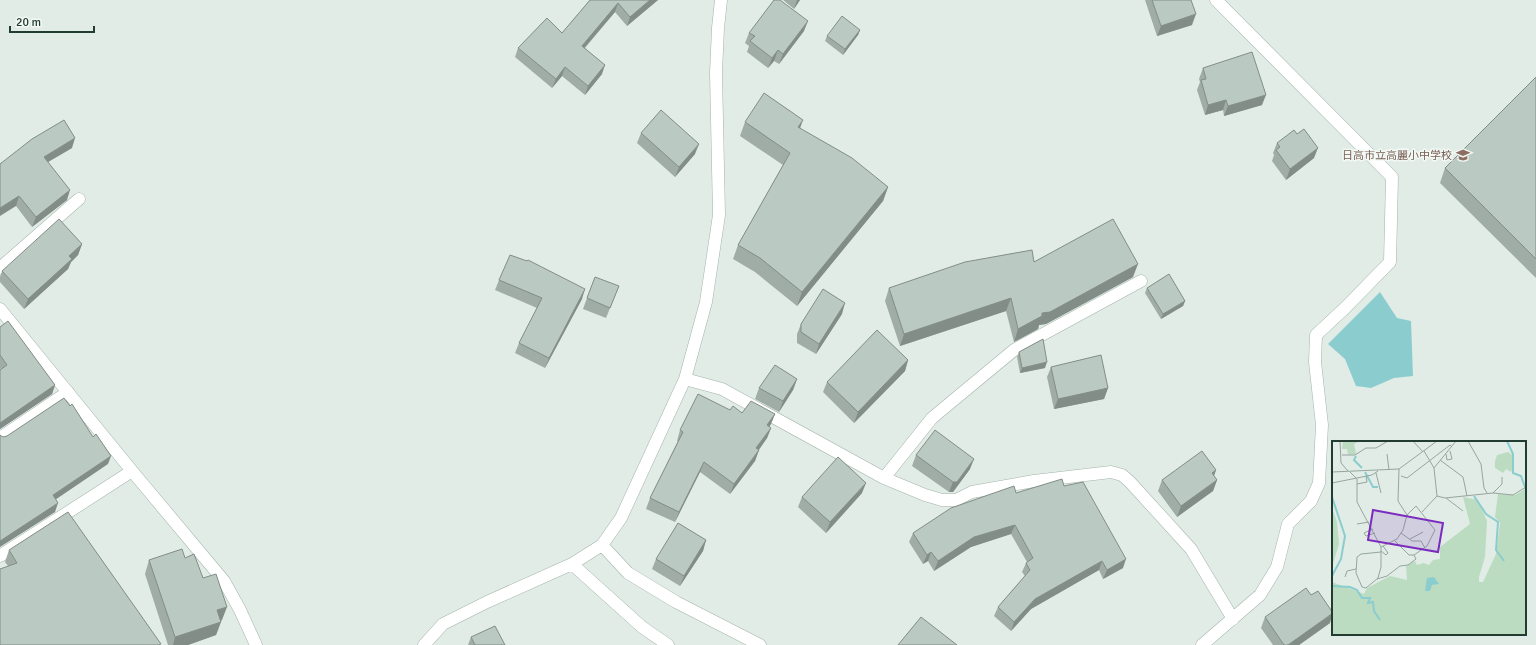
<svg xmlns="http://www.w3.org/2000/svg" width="1536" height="645" font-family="Signika,'Noto Sans JP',sans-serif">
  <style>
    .water { fill: #8bcdcf }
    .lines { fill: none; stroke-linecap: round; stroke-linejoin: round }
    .minor-casing { stroke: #a4b4ac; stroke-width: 13 }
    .minor { stroke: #fff; stroke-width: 12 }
    .wall { fill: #a0ada6 }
    .shaded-wall { fill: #828d87 }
    .building { fill: #bac9c1; stroke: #828d87 }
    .labels { text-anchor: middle; stroke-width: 3; stroke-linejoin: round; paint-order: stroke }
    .education-label { font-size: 11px; fill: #785e54; stroke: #f2f8f4; text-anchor: end }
    .inset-river { fill: none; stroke: #8bcdcf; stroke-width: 2 }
    .inset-road { fill: none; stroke: #95a69e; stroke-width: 1 }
    .view { fill: #7b2cbf; fill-opacity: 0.15; stroke: #7b2cbf; stroke-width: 2 }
    .inset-edge { fill: none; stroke: #223c32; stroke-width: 2 }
  </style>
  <rect width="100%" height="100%" fill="#e1ece6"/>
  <!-- water -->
  <path class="water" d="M1380,292L1397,318L1411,321L1413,376L1394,378L1371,388L1356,386L1345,359L1328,344Z"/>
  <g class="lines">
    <!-- minor casing -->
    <g class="minor-casing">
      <path id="minor" d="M0,268L79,199
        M0,309L132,471L224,581L240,610L256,645
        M685,379L722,389L884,478L925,495L942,500H956L972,492L1034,481L1111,472L1122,475L1130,482L1191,549L1233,619
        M0,438L68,392
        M884,478L932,418L1014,350L1141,281
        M602,545L628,573L676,602L760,645
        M0,556L132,471
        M572,564L642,627L668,645
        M424,645L443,624L487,602L572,564L602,545L621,518L685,379L706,302L719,215L716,73L718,28L721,0
        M1202,645L1260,595L1277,567L1288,524L1311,501L1319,483L1322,425L1315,362L1316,335L1345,308L1390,262L1392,177L1216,0"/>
    </g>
    <!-- minor -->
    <use href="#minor" class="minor"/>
  </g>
  <!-- wall -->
  <path class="wall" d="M590,0H658L627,26L615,12L585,48L602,74L585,95L562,76L552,88L515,57L518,48L562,33Z
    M783,0H800L794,9Z
    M1145,0H1191L1192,25L1157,36Z
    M860,30L858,35L843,55L825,41L827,36Z
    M804,31L779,64L774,61L768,68L747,52L749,46L745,43L749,33Z
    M1203,68L1262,105L1224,116L1223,110L1205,115L1197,90L1200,82L1199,79Z
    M1536,77V278L1440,183L1445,168Z
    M745,122L800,129L888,187L883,201L797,306L755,272L733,259L738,245L783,165L740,136Z
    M641,133L695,154L675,177L637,143Z
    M1277,143L1314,158L1286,180L1272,161L1274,155L1273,153Z
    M72,148L48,162L67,200L32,227L16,206L0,164Z
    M82,244L78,255L71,262L68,269L24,309L0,282V277L2,271Z
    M1034,262L1133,277L1046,324L1039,325L1038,329L1014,342L1006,311L900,346L885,301L889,288Z
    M499,280L582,299L545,368L515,353L519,343L537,308L495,290Z
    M619,286L606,318L583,309L587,298Z
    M1147,288L1185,301L1183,306L1161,319L1145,293Z
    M842,314L816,354L797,343V334L801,324Z
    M0,327L55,385L52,394L0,429V370H1L0,368Z
    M1019,352L1045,368L1020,373L1017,357Z
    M908,360L905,371L854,423L823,392L827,382Z
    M1051,367L1108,388L1104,399L1054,409L1047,377Z
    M797,379L793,390L779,412L755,399L759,388Z
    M730,410L742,413L775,414L769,427L771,428L767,438L759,450L755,461L730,494L700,472L675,522L646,509L650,498L678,441H677L680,430Z
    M916,455L970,469L953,492H949L912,466Z
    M1216,470L1214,476L1217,480L1213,491L1177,517L1158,491L1162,480Z
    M1064,486L1123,568L1103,579L1099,570L1031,609L1011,631L994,616L998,607L1025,576L1022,572L1026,563L1027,562L1011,534L971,547L934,571L928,561L923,564L909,542L913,533L1016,493Z
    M862,493L826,533L798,507L802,497Z
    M706,540L703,551L680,586L652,569L656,559Z
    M9,550L160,645L8,566L5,562Z
    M185,558L203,578L222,620L221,621L216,635L188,645H168L145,574L149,560Z
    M1265,617L1330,623L1299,645H1273L1261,628Z
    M471,637L505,645H468Z"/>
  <!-- shaded-wall -->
  <path class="shaded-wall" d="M650,0H658L627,26L630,17Z
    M797,0H800L794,9Z
    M618,3L615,12L578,55L582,46Z
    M1196,14L1192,25L1157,36L1161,26Z
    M808,21L804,31L779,64L783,54Z
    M860,30L858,35L843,55L845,49Z
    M778,50L774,61L768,68L772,58Z
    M605,65L602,74L585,95L588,86Z
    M565,67L562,76L552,88L556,79Z
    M1266,95L1262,105L1224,116L1228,106Z
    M1226,100L1223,110L1205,115L1208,105Z
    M803,120L798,134V127Z
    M75,138L72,148L41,166L44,157Z
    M699,144L695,154L675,177L679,167Z
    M1318,148L1314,158L1286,180L1290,169Z
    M888,187L883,201L797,306L802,292Z
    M70,190L67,200L32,227L36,217Z
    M19,196L16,206L0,216V208Z
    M82,244L78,255L71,262L68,269L24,309L28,299L69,256Z
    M1138,264L1133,277L1046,324L1039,325L1038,329L1014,342L1018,329L1042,313Z
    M585,289L582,299L545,368L549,358Z
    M1011,298L1006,311L900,346L904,334Z
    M1185,301L1183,306L1161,319L1163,314Z
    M845,303L842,314L816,354L819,344Z
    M908,360L905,371L854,423L858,412Z
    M1047,362L1045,368L1020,373L1022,368Z
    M797,379L793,390L779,412L783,401Z
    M55,385L52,394L0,429V423Z
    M1108,388L1104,399L1054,409L1058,399Z
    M775,414L771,424L764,436L767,425Z
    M771,428L767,438L752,459L756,448Z
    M759,450L755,461L730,494L734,484Z
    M111,456L108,464L49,504L53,495Z
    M974,459L970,469L953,492H949L953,482Z
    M704,462L700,472L675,522L679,512Z
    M1216,470L1212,481V473Z
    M1217,480L1213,491L1177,517L1181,506Z
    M866,483L862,493L826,533L830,522Z
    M58,503L55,512L0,547V541Z
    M1015,525L1011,534L971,547L934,571L938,561L974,537Z
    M706,540L703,551L680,586L684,576Z
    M931,552L928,561L923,564L927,555Z
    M1126,559L1123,568L1103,579L1107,570Z
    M1102,561L1099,570L1031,609L1011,631L1014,622L1035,599Z
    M227,607L222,620L212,623L217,610Z
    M1333,613L1330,623L1299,645H1288Z
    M221,622L216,635L188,645H173L175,637Z"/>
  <!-- building -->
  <path class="building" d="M590,0H650L630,17L618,3L582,46L605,65L588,86L565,67L556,79L518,48L547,18L562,33Z
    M774,0H780L808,21L783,54L778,50L772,58L750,41L755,36L749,33Z
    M1152,0H1191L1196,14L1161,26Z
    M842,16L860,30L845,49L827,36Z
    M1252,52L1266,95L1228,106L1226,100L1208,105L1201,80L1206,79L1203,68Z
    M1536,77V259L1445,168Z
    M764,93L803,120L798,127L852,158L888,187L802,292L760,258L738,245L790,153L745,122Z
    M661,110L699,144L679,167L641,133Z
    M64,120L75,138L44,157L70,190L36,217L19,196L0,208V164L32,139Z
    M1304,129L1318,148L1290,169L1276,150L1280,147L1277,143L1294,130L1297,134Z
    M59,219L82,244L69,256L72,259L28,299L2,271Z
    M1113,219L1138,264L1050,312L1042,313V316L1018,329L1011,298L904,334L889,288L965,262L1032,250L1034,262Z
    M510,255L527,261L528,260L585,289L549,358L519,343L542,298L499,280Z
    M1169,274L1185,301L1163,314L1147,288Z
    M595,277L619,286L610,308L587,298Z
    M823,289L845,303L819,344L801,332V324Z
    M8,321L55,385L0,423V370L7,365L0,355V327Z
    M877,330L908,360L858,412L827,382Z
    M1043,339L1047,362L1022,368L1019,352Z
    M1101,355L1108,388L1058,399L1051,367Z
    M775,365L797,379L783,401L759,388Z
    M698,394L730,410L733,406L742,413L751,401L775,414L767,425L771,428L756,448L759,450L734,484L704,462L679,512L650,498L683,432L680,430Z
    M64,398L70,406L72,404L93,437L96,434L111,456L53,495L58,503L0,541V435L3,437L7,436Z
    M935,430L974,459L957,482H953L916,455Z
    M1202,451L1216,470L1212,473L1217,480L1181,506L1162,480Z
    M838,457L866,483L830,522L802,497Z
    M1062,479L1064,486L1083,482L1126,559L1107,570L1102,561L1035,599L1014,622L998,607L1030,570L1026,563L1033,558L1015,525L974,537L938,561L931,552L927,555L913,533L951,508L1014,486L1016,493Z
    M68,512L161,644L158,645H0V569L17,563L9,550Z
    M678,523L706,540L684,576L656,559Z
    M182,549L185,558L194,554L203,578L216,574L227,607L217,610L221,622L175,637L149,560Z
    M1306,588L1311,595L1318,591L1333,613L1288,645H1284L1265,617Z
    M921,617L957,645H898Z
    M495,626L505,645H475L471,637Z"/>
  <!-- icons -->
  <defs>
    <g id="school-bare" transform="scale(1.08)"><path d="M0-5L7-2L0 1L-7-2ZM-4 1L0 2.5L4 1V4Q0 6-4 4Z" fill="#8d6e63" stroke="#f2f8f4" stroke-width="2.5" paint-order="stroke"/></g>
  </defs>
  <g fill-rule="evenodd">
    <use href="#school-bare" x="1463" y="155"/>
  </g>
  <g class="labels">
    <!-- education labels -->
    <g class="education-label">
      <text x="1452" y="159">日高市立高麗小中学校</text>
    </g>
  </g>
  <!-- overview -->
  <g transform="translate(1332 441)">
    <rect width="194" height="194" fill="#e1ece6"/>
    <path d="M11,0H28L22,3L24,13L16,14L15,8H10ZM176,11L180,14L181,27L179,31L174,28L171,32L163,27V20L165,14ZM193,48L194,194H0V141L32,153L35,147L58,135L75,139L74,125L83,120L85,124L92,122L97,124L101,119L108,118V106L138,83L131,56L146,59L155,80L153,116L147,136V141H151L164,113L168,82L163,76L166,53L183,54ZM0,67L5,81L7,103L0,126Z" fill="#bbdcc0"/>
    <path d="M102,136L107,143L100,144L98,150H93L95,137Z" fill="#8bcdcf"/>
    <path class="inset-river" d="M175,0L181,13V32L189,35L194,49M24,15L22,19L30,27M33,31L41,46H46M142,55L154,73L166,81L164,109L172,120M0,56L13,95L9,118L0,135M0,145L18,146L25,149L30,157H38L36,162L41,161L42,170L48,179"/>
    <path class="inset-road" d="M8,0L9,22L16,30M81,0L91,11M136,0L149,23L152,47L155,52M92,10L102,27L105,55M55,13L57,29M114,13L115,19L120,18L118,10M10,14H23L34,7H44L56,0M108,19L131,36L135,55M102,27L124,0M67,28L66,60L75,74M0,31L67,28L105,0M18,31L25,38V61L49,106V126L46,137L34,147L30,146L24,132L25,116L29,113L49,111M44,32L49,52M69,35L75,37L118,4L120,6M0,42L40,34L46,30M25,43L35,41L34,35M161,52L170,43V36M114,57L131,70M90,71L105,55L113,57L161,52L181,54L194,46M25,83L37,81M41,88L32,92L34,95L43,92M69,92L80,100H89L93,107M78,98L91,91M49,106L65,98L71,89L75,74L84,65L103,89L95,105L82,114H77L63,100M49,110L54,114L56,112L51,105M13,136L15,130L24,128M45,138L55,135L68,125L76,124L84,118L82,114"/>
    <path class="view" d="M41,69L111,82L106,111L36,99Z"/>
    <rect width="194" height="194" class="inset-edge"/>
  </g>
  <!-- scale -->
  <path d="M10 26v6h84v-6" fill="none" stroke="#223c32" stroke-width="2"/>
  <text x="16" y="26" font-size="12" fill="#223c32" stroke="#f2f8f4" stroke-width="3" paint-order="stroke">20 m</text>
</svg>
